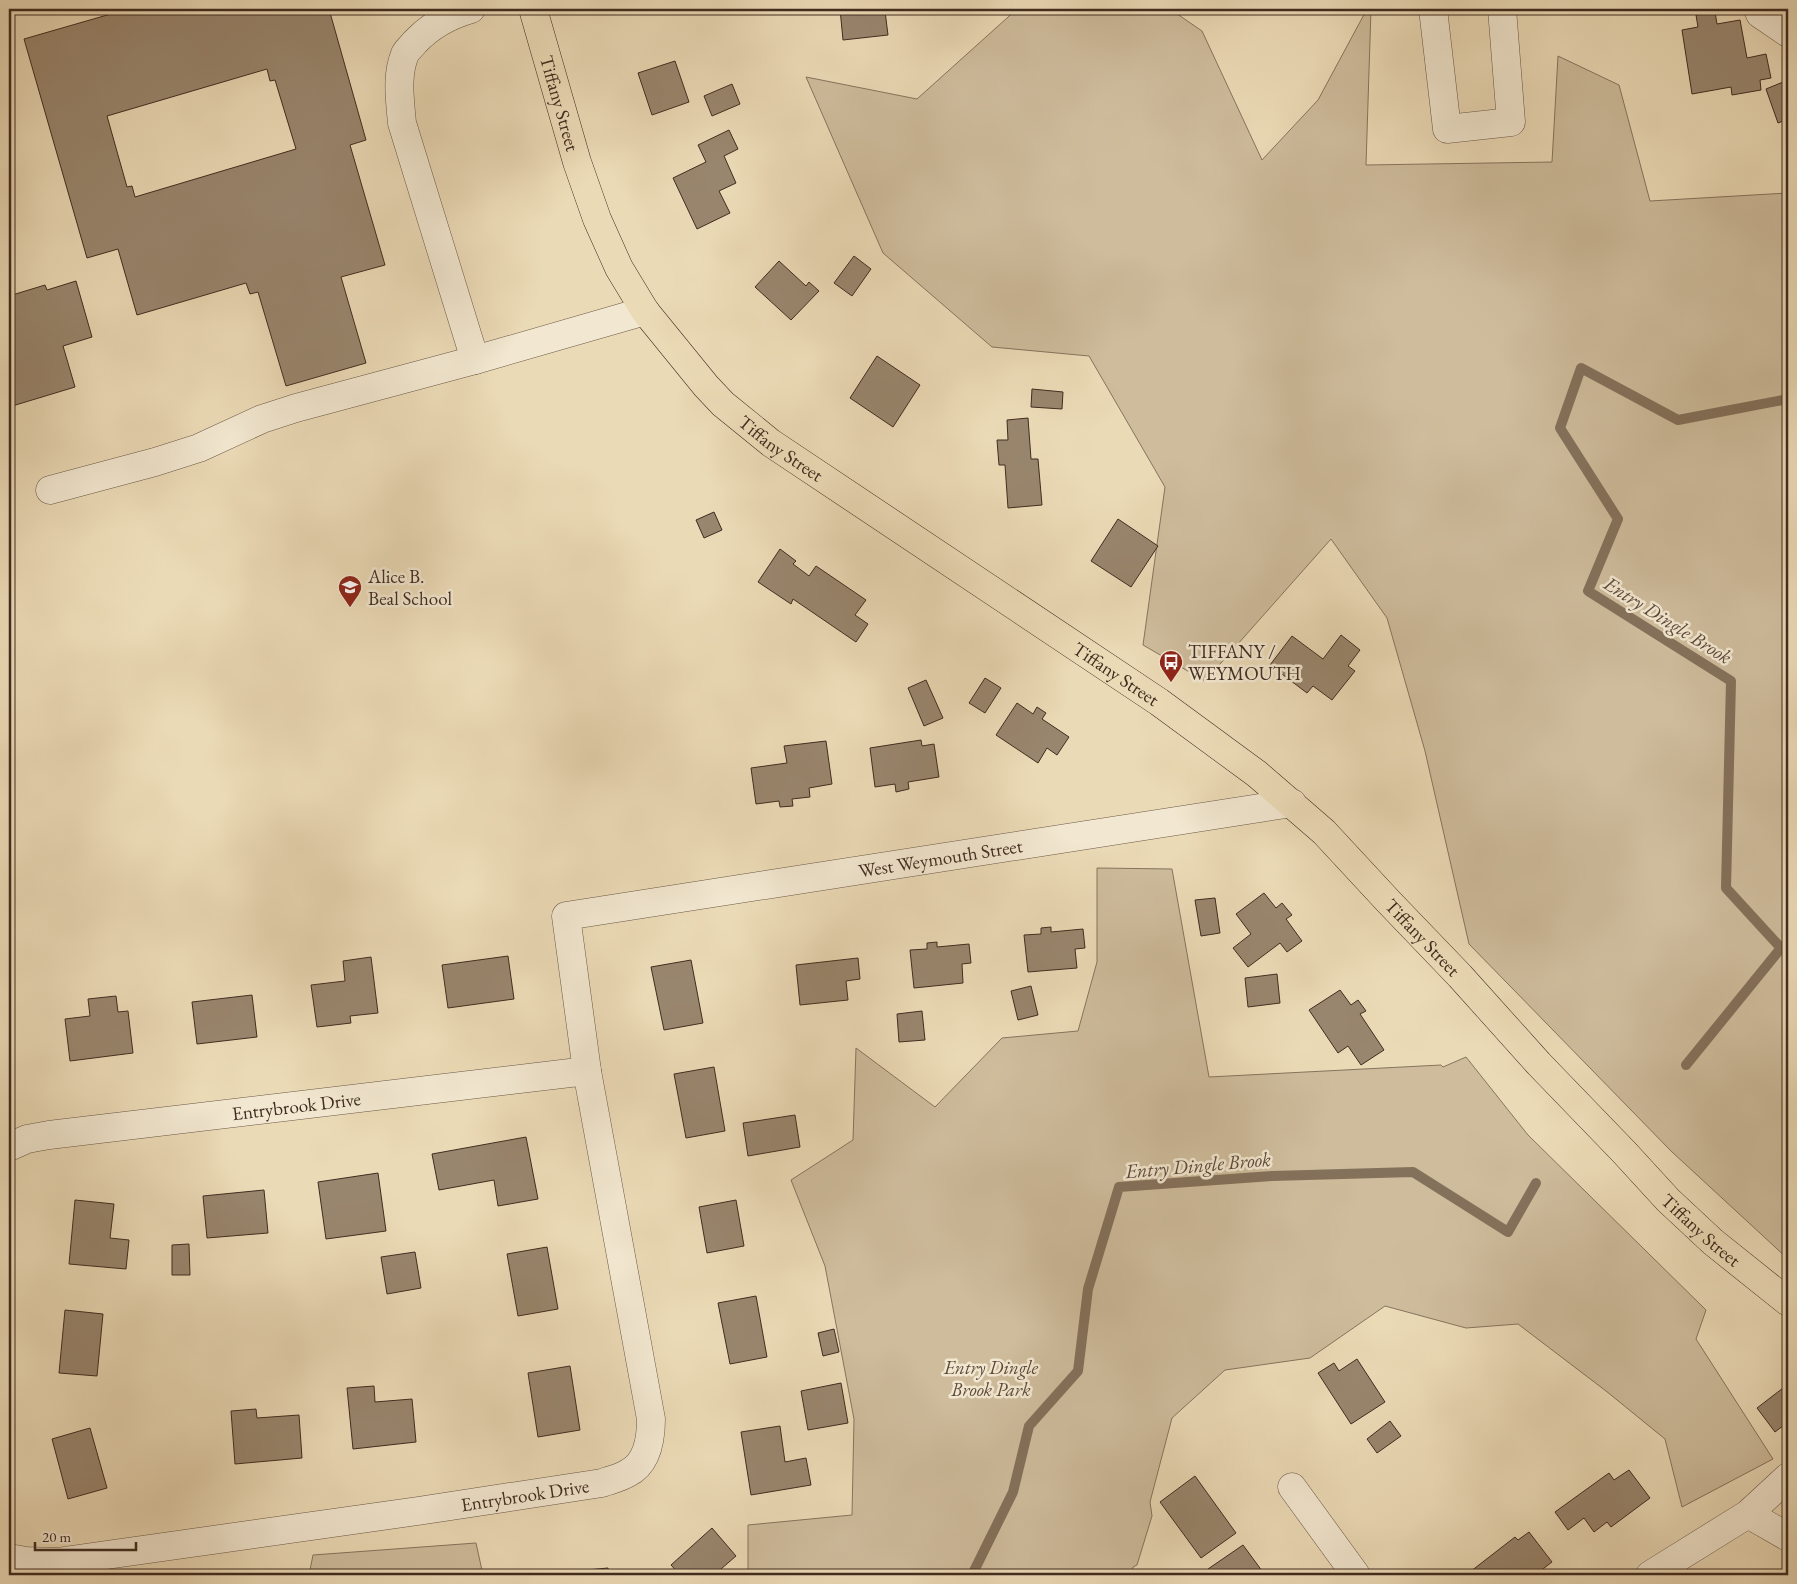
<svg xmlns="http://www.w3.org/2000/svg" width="1797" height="1584" font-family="'EB Garamond',serif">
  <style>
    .green { fill: #cebc9c; stroke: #87745e }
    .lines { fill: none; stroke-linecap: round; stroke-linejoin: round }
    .stream { stroke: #84715b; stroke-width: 10 }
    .building { fill: #99866e; stroke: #402c20; fill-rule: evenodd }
    .minor-casing { stroke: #6b5846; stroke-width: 29 }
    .major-casing { stroke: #402c20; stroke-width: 29 }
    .minor { stroke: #f2e7d0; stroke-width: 28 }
    .major { stroke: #ebdab6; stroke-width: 28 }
    .labels { text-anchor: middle; stroke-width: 5; stroke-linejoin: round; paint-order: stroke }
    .street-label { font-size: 19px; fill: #402c20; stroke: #f2e7d0 }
    .poi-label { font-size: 19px; fill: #402c20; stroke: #f2e7d0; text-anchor: start }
    .park-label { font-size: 19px; font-style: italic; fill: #5c4939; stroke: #f2e7d0 }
    .water-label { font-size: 20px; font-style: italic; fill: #5c4939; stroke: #f2e7d0 }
  </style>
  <rect width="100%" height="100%" fill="#ebdab6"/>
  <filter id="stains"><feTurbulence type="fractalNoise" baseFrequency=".004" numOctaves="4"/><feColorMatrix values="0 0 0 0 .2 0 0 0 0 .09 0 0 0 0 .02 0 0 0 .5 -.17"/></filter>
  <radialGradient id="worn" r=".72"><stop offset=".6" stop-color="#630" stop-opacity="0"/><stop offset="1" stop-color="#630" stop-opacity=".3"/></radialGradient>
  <!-- green -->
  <path class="green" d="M1017,9H1170L1202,31L1262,160L1318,100L1367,9H1371L1366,165L1552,162L1558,56L1619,85L1650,201L1788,193V1125L1783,1136L1788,1138V1259L1671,1151L1469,944L1425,751L1387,618L1331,539L1205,681L1143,645L1165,487L1089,356L992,347L883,253L806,77L917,99Z
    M1097,868L1172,869L1209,1077L1441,1065L1443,1067L1466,1057L1528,1135L1706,1310L1696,1339L1773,1459L1682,1507L1665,1439L1606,1391L1518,1324L1466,1328L1385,1306L1310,1358L1225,1370L1172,1418L1150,1502L1152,1516L1137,1565L1133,1567L1131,1575H738L748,1572V1525L852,1515L854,1419L825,1266L791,1180L853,1140L856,1048L935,1107L1002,1038L1078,1031L1097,962Z
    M476,1543L483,1575H309L313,1555Z"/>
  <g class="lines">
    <!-- stream -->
    <path class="stream" d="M1686,1065L1781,948L1726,888L1731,681L1588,591L1618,519L1560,428L1581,368L1678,420L1788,399
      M972,1575L1013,1492L1029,1426L1078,1371L1088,1289L1119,1187L1272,1176L1413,1172L1508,1232L1536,1183"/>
  </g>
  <!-- building -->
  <path class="building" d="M128,9H329L366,140L350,145L385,265L341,277L366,363L286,386L258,292L250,294L246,283L137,315L118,249L87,258L24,39ZM267,69L270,81L275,80L296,149L135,197L132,186L127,187L107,116Z
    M840,9H903L885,11L888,35L843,40Z
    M1715,12L1717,24L1740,20L1747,58L1766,54L1771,78L1760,80L1761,90L1732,95L1731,87L1692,94L1682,30L1698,27L1696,15Z
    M675,61L689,102L652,115L638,73Z
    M1788,80V119L1778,123L1766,89Z
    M732,84L740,104L712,116L704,96Z
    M729,130L738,149L724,156L736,183L719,191L730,213L697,229L673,178L706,162L698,145Z
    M854,256L871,269L852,296L834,283Z
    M779,261L806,286L809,282L819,291L791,320L755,287Z
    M76,281L92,337L63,346L75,387L9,407V296L45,285L47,290Z
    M877,356L920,385L893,427L850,398Z
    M1032,389L1063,392L1062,409L1031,407Z
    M1028,418L1031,459H1038L1042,505L1008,508L1005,465H999L997,440H1008L1007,420Z
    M714,512L722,530L704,538L696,520Z
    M1118,519L1158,546L1131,587L1091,561Z
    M780,549L796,561L793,564L809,576L816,566L866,600L855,615L868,624L856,642L793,599L791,604L758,582Z
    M1341,635L1360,650L1348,666L1355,671L1332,700L1313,686L1307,693L1270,665L1292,636L1323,659Z
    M985,678L1001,688L985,713L969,703Z
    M926,680L943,718L924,726L908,688Z
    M1017,703L1033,714L1037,707L1046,713L1042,719L1069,737L1057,755L1047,748L1038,763L996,735Z
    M921,740L922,746L934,744L939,777L908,782L909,789L896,792L895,784L875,787L870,748Z
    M826,741L832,784L809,788L810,797L792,799L793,806L780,807L779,801L756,804L751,768L787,763L784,746Z
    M1264,893L1276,908L1282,903L1292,915L1286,919L1302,941L1287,952L1280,943L1248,967L1233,948L1251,934L1236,914Z
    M1215,898L1220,933L1201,936L1195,900Z
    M1051,927V932L1083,929L1085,948L1075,949L1077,968L1028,972L1024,935L1041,934V928Z
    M937,942V947L969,944L971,963L962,964L963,983L914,988L910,950L927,949V943Z
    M508,956L514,999L448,1008L442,965Z
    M371,957L378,1013L350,1016L351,1023L317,1027L311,985L345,981L343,961Z
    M858,958L860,979L846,981L848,1000L800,1005L796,965Z
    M691,960L703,1023L664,1030L651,967Z
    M1277,974L1280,1003L1248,1007L1245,978Z
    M1031,986L1038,1015L1018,1020L1011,991Z
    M1340,990L1351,1005L1358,1000L1366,1011L1360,1014L1384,1050L1361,1065L1348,1046L1338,1053L1309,1010Z
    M252,995L257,1037L197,1044L192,1002Z
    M116,996L118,1012L128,1011L133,1053L70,1061L65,1019L90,1016L88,999Z
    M922,1011L925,1040L899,1042L897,1014Z
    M714,1067L725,1131L686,1138L674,1074Z
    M795,1115L800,1147L748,1156L743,1123Z
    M526,1137L538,1199L498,1206L494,1180L439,1190L432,1154Z
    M378,1173L386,1231L326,1239L318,1182Z
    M264,1190L268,1233L207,1238L203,1196Z
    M75,1200L114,1204L110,1238L129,1240L126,1269L69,1264Z
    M736,1200L744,1246L707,1253L699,1207Z
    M189,1244L190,1275H172V1245Z
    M547,1247L558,1309L518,1316L507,1254Z
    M415,1252L421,1288L387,1294L381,1257Z
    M756,1296L767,1357L730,1364L718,1303Z
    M65,1310L103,1314L97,1376L59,1373Z
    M834,1329L839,1352L823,1356L818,1333Z
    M1357,1359L1385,1402L1351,1424L1318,1373L1334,1363L1339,1371Z
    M570,1366L580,1430L538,1437L528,1373Z
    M841,1383L848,1423L808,1430L801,1391Z
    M1787,1385L1788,1387V1422L1775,1432L1757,1408Z
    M374,1386L375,1402L412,1399L416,1442L353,1449L347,1388Z
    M256,1409L257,1418L299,1415L302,1458L235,1464L231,1411Z
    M1390,1421L1401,1436L1377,1453L1367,1439Z
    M780,1426L785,1462L806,1458L811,1485L751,1495L741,1432Z
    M90,1428L107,1488L68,1499L52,1439Z
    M1629,1470L1650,1498L1611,1527L1607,1522L1594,1532L1584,1518L1568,1530L1555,1512L1609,1473L1614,1480Z
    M1195,1476L1236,1533L1201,1558L1160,1502Z
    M712,1528L736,1556L714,1575H680L671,1565Z
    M1529,1532L1552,1562L1535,1575H1466L1515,1537L1518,1540Z
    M1243,1545L1265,1575H1212L1208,1569Z
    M608,1568L609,1575H545V1574Z"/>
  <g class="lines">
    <!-- minor casing -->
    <g class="minor-casing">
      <g id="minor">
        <path d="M471,9C450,15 430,26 415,42C412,46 407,50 405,54C396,76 400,100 402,123L475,360L645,311"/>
        <path d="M1433,9L1447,129L1511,122L1502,9"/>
        <path d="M1758,9L1760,14L1788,33"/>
        <path d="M50,490L155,462L199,448L262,419L296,408L475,360"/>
        <path id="s1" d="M9,1147L27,1139L49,1135L587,1071"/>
        <path d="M1292,1487L1356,1575"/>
        <path d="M1748,1514L1788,1537"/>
        <path id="s2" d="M9,1558L26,1561L57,1562L418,1511L602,1483C610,1480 620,1478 628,1473C648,1463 651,1439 651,1419L587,1071L566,916L1292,803"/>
        <path d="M1650,1575L1748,1514L1788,1477"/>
      </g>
    </g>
    <!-- major casing -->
    <g class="major-casing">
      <g id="major">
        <path id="s3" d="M533,9L577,162L597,219L619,268L645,311L706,386L723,404L771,443L1159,702L1257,774L1324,832L1388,901L1460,976L1539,1064L1624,1152L1668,1200L1713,1242L1788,1302"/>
      </g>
    </g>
    <!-- minor -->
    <use href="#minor" class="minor"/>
    <!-- major -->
    <use href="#major" class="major"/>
  </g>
  <!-- icons -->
  <defs>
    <g id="school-pin" transform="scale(1.25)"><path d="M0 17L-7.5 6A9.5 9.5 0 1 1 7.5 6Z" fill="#8f2418" stroke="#f2e7d0"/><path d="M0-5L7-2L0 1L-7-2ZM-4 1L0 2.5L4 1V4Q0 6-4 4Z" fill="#fff"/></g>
    <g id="bus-pin" transform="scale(1.25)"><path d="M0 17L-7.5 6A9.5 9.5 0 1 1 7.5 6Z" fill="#8f2418" stroke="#f2e7d0"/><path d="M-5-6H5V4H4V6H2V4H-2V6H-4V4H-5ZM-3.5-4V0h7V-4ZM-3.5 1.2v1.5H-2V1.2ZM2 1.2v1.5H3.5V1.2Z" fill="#fff"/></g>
  </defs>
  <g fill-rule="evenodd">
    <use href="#school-pin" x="350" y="587"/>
    <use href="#bus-pin" x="1171" y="662"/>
  </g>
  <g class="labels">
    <!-- street labels -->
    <g class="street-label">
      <text dy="7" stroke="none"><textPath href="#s3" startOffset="98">Tiffany Street</textPath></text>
      <text dy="7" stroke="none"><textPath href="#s3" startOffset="518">Tiffany Street</textPath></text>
      <text dy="7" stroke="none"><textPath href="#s3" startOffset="922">Tiffany Street</textPath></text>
      <text dy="7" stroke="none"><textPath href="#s2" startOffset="1578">West Weymouth Street</textPath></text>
      <text dy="7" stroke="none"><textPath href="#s3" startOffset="1328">Tiffany Street</textPath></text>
      <text dy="7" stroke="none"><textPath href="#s1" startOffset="291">Entrybrook Drive</textPath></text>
      <text dy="7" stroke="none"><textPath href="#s3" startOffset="1732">Tiffany Street</textPath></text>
      <text dy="7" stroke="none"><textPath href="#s2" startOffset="521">Entrybrook Drive</textPath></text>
    </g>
    <!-- poi labels -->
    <g class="poi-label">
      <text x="368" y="583">Alice B.<tspan x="368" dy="22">Beal School</tspan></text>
      <text x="1188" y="658">TIFFANY /<tspan x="1188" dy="22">WEYMOUTH</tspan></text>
    </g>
    <!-- park labels -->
    <g class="park-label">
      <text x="991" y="1374">Entry Dingle<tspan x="991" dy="22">Brook Park</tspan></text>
    </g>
    <!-- water labels -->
    <g class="water-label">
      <text transform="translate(1668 620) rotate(32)" y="7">Entry Dingle Brook</text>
      <text transform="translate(1198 1165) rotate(-5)" y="7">Entry Dingle Brook</text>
    </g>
  </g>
  <!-- margin -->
  <rect width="1797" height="1584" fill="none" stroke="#ebdab6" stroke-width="30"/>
  <rect x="10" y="10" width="1777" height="1564" fill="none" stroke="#402c20" stroke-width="2.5"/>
  <rect x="15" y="15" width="1767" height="1554" fill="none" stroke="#402c20"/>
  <!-- scale -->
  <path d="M35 1542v8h101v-8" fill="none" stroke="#402c20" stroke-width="2.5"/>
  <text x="42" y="1542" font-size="15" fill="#402c20" stroke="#f2e7d0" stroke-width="4" paint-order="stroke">20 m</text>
  <rect width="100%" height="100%" filter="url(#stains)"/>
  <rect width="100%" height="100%" fill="url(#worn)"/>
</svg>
